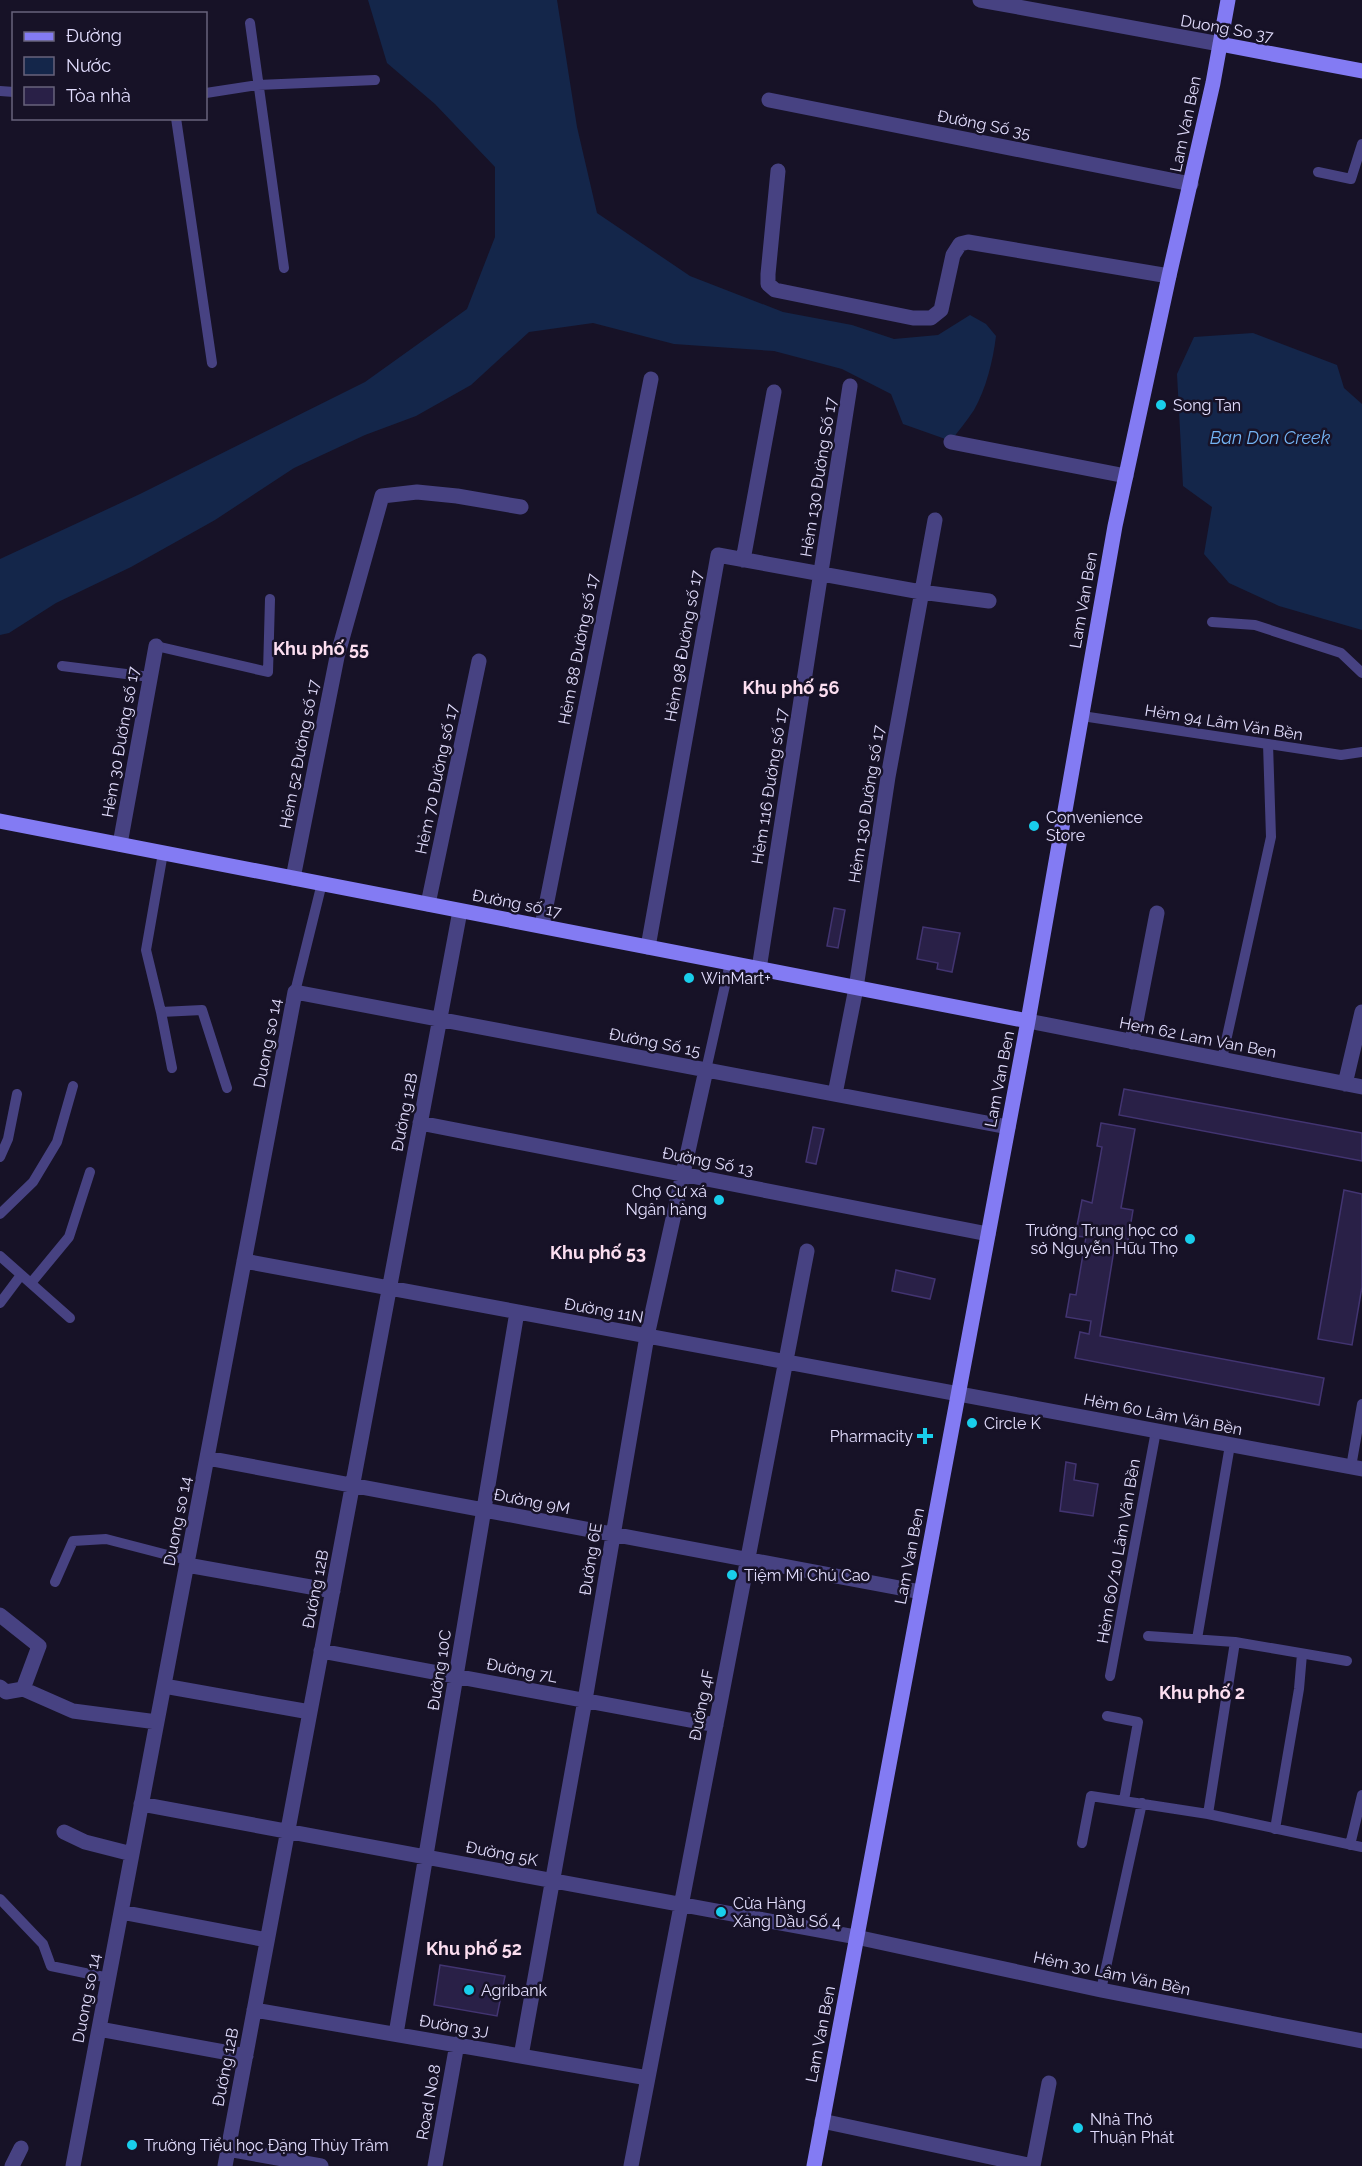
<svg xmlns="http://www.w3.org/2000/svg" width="1362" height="2166" font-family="Raleway,sans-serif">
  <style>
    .water { fill: #14264a }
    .building { fill: #292047; stroke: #423471; stroke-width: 1.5 }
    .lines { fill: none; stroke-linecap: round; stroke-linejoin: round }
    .lane { stroke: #474282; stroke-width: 10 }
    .street { stroke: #474282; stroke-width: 15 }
    .secondary { stroke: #837bf3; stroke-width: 15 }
    .poi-dot { fill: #19ceeb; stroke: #171227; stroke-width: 2 }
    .labels { text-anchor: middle; stroke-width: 5; stroke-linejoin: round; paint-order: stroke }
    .street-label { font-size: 16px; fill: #e1dcfc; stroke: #171227 }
    .poi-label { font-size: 16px; fill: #e1dcfc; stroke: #171227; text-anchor: start }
    .water-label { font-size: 18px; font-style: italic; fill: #73b3f3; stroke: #171227 }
    .neighbourhood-label { font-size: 18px; font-weight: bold; fill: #fcdef0; stroke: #171227 }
  </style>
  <rect width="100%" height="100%" fill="#171227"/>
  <!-- water -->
  <path class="water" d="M368,0H557L577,127L597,213L690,276L783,312L852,325L894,339L938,335L970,315L986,324L996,336C993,361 986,389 974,410C967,421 958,431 951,441L903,424L891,394L842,369L774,351L674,344L593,323L529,332L471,385L416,416L365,435L294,468L215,520L131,567L56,603L9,633L0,635V559L140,494L365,382L467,309L495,237V167L435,104L387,63Z
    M1253,333L1337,365L1344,388L1362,404V630L1279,606L1229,583L1204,554L1212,507L1183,486L1177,374L1194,337Z"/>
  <!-- building -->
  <path class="building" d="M834,908L845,910L838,948L827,946Z
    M923,927L960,933L952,972L937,969L938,963L917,959Z
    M1124,1089L1362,1133V1161L1119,1115Z
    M1101,1123L1135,1129L1121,1208L1133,1210L1127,1246L1115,1244L1100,1336L1324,1378L1319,1405L1075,1358L1080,1332L1089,1334L1091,1321L1066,1317L1070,1294L1076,1295L1086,1237L1075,1236L1082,1200L1092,1203L1102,1147L1097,1146Z
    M813,1127L824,1129L816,1164L806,1162Z
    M1344,1190L1362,1194V1287L1352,1345L1318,1339Z
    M896,1270L935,1279L930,1299L892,1291Z
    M1066,1462L1076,1464L1074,1480L1098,1484L1093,1516L1060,1511Z
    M440,1965L505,1976L497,2016L434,2005Z"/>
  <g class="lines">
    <!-- lane -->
    <path class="lane" d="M250,23L284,268
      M0,91L14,92
      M206,93L258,85L375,80
      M176,118L212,363
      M1318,172L1351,179L1362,144
      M1212,622L1255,625L1341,653L1362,673
      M156,646L268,672L270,599
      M62,666L150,677
      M1082,716L1341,755L1362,752
      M163,853L146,950L161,1012L172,1068
      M295,992L322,883
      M161,1012L202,1010L227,1088
      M1222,1059L1271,837L1268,744
      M706,1070L730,963
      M0,1157L8,1139L17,1094
      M0,1214L33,1182L57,1142L73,1086
      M0,1256L70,1318
      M31,1283L69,1237L90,1172
      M0,1303L21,1275
      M1351,1467L1362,1404
      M55,1582L73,1541L106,1539L187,1560
      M1148,1636L1235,1642L1347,1661
      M1197,1639L1230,1445
      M1110,1676L1156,1431
      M1107,1716L1138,1722L1124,1800
      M1208,1814L1235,1642
      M1275,1829L1299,1689L1302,1654
      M1082,1843L1091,1796L1208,1814L1362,1847
      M1350,1845L1362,1795
      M0,1899L43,1944L51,1966L109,1978
      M1101,1990L1142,1803"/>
    <!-- street -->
    <path class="street" d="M980,0L1220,44
      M769,100L1191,184
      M778,171L768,274V284L775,290L913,318H931L941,310L953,255L960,244L968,242L1169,276
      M951,442L1126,476
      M743,560L774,392
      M120,844L156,646
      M293,878L337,657L382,496L417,492L457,496L521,507
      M428,904L479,661
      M542,926L651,379
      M648,947L718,555L921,592L989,601
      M759,969L850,386
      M1028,1021L1362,1087
      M1132,1042L1157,913
      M1345,1084L1362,1012
      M835,1094L856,988L888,777L935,520
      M420,1123L988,1234
      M244,1261L1362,1469
      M207,1458L921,1592
      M187,1565L333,1591
      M0,1615L39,1646L23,1689L73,1711L157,1722
      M321,1651L716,1725
      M164,1686L310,1712
      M0,1687L6,1692L23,1689
      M141,1804L856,1937L1101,1990L1362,2041
      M64,1832L85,1842L132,1854
      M121,1912L267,1940
      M254,2010L648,2078
      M99,2029L246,2056
      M396,2034L517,1312
      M521,2056L585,1700L647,1336L706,1070
      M822,2121L1033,2166
      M228,2149L321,2166
      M12,2166L21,2148
      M73,2166L295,992L1008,1127
      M225,2166L460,911
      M435,2166L457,2044
      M631,2166L807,1251
      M1033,2166L1049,2083"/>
    <!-- secondary -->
    <path class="secondary" d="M1220,44L1362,71
      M0,821L1028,1021
      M814,2166L1028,1021L1115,526L1169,276L1213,83L1228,0"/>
  </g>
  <!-- markers -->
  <g class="poi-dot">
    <circle cx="1161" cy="405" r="6"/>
    <circle cx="1034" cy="826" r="6"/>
    <circle cx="689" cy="978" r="6"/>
    <circle cx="719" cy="1200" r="6"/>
    <circle cx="1190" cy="1239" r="6"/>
    <circle cx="972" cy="1423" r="6"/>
    <path d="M922 1427h6v6h6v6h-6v6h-6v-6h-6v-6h6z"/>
    <circle cx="732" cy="1575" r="6"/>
    <circle cx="721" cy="1912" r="6"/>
    <circle cx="469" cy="1990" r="6"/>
    <circle cx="1078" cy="2128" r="6"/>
    <circle cx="132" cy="2145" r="6"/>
  </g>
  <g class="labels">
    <!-- street labels -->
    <g class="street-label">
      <text transform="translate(1227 28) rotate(10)" y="6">Duong So 37</text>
      <text transform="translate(984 124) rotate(11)" y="6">Đường Số 35</text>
      <text transform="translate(1185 124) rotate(-78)" y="6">Lam Van Ben</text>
      <text transform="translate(818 477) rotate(-81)" y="6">Hẻm 130 Đường Số 17</text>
      <text transform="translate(1083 600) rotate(-80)" y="6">Lam Van Ben</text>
      <text transform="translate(683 646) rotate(-80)" y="6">Hẻm 98 Đường số 17</text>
      <text transform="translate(578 649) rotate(-79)" y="6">Hẻm 88 Đường số 17</text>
      <text transform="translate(1224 722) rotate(9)" y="6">Hẻm 94 Lâm Văn Bền</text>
      <text transform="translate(120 742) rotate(-80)" y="6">Hẻm 30 Đường số 17</text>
      <text transform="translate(299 754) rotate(-79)" y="6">Hẻm 52 Đường số 17</text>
      <text transform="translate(436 779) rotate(-78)" y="6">Hẻm 70 Đường số 17</text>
      <text transform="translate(769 786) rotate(-81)" y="6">Hẻm 116 Đường số 17</text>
      <text transform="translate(866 804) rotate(-81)" y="6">Hẻm 130 Đường số 17</text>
      <text transform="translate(517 903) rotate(11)" y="6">Đường số 17</text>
      <text transform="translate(1198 1037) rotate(11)" y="6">Hem 62 Lam Van Ben</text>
      <text transform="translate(655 1042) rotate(11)" y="6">Đường Số 15</text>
      <text transform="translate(267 1043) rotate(-79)" y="6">Duong so 14</text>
      <text transform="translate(999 1079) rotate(-79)" y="6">Lam Van Ben</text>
      <text transform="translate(404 1112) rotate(-79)" y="6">Đường 12B</text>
      <text transform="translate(708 1161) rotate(11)" y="6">Đường Số 13</text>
      <text transform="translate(604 1310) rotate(10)" y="6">Đường 11N</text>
      <text transform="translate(1163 1414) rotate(11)" y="6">Hẻm 60 Lâm Văn Bền</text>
      <text transform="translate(532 1501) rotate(11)" y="6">Đường 9M</text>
      <text transform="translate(177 1521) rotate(-79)" y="6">Duong so 14</text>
      <text transform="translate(1118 1551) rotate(-80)" y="6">Hẻm 60/10 Lâm Văn Bền</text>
      <text transform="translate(909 1556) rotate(-79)" y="6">Lam Van Ben</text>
      <text transform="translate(590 1559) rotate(-81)" y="6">Đường 6E</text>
      <text transform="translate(315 1589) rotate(-79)" y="6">Đường 12B</text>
      <text transform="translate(439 1670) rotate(-81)" y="6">Đường 10C</text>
      <text transform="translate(522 1670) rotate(11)" y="6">Đường 7L</text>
      <text transform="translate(701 1705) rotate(-79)" y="6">Đường 4F</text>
      <text transform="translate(502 1853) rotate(11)" y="6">Đường 5K</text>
      <text transform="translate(1112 1973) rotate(12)" y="6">Hẻm 30 Lâm Văn Bền</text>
      <text transform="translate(86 1998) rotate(-79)" y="6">Duong so 14</text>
      <text transform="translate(454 2026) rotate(10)" y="6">Đường 3J</text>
      <text transform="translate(820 2034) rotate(-79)" y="6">Lam Van Ben</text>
      <text transform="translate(225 2067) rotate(-79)" y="6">Đường 12B</text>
      <text transform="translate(428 2102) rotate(-80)" y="6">Road No.8</text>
    </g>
    <!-- poi labels -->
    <g class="poi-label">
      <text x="1173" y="411">Song Tan</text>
      <text x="1046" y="823">Convenience<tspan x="1046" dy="18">Store</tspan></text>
      <text x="701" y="984">WinMart+</text>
      <text x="707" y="1197" text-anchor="end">Chợ Cư xá<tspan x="707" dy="18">Ngân hàng</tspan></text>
      <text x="1178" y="1236" text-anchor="end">Trường Trung học cơ<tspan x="1178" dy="18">sở Nguyễn Hữu Thọ</tspan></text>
      <text x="984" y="1429">Circle K</text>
      <text x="913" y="1442" text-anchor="end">Pharmacity</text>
      <text x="744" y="1581">Tiệm Mì Chú Cao</text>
      <text x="733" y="1909">Cửa Hàng<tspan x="733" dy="18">Xăng Dầu Số 4</tspan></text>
      <text x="481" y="1996">Agribank</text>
      <text x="1090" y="2125">Nhà Thờ<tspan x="1090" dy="18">Thuận Phát</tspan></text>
      <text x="144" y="2151">Trường Tiểu học Đặng Thùy Trâm</text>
    </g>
    <!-- water labels -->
    <g class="water-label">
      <text x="1270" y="444">Ban Don Creek</text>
    </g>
    <!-- neighbourhood labels -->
    <g class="neighbourhood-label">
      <text x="321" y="655">Khu phố 55</text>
      <text x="791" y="694">Khu phố 56</text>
      <text x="598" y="1259">Khu phố 53</text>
      <text x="1202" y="1699">Khu phố 2</text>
      <text x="474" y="1955">Khu phố 52</text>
    </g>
  </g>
  <!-- legend -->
  <rect x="12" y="12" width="195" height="108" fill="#171227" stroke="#68637c" stroke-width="1.5"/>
  <rect x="24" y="32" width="30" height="9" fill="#837bf3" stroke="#68637c" stroke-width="1.5"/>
  <text x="66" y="42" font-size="18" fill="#e1dcfc">Đường</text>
  <rect x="24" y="57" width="30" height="18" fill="#14264a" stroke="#68637c" stroke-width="1.5"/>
  <text x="66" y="72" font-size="18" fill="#e1dcfc">Nước</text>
  <rect x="24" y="87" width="30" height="18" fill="#292047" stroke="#68637c" stroke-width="1.5"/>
  <text x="66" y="102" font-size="18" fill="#e1dcfc">Tòa nhà</text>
</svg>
